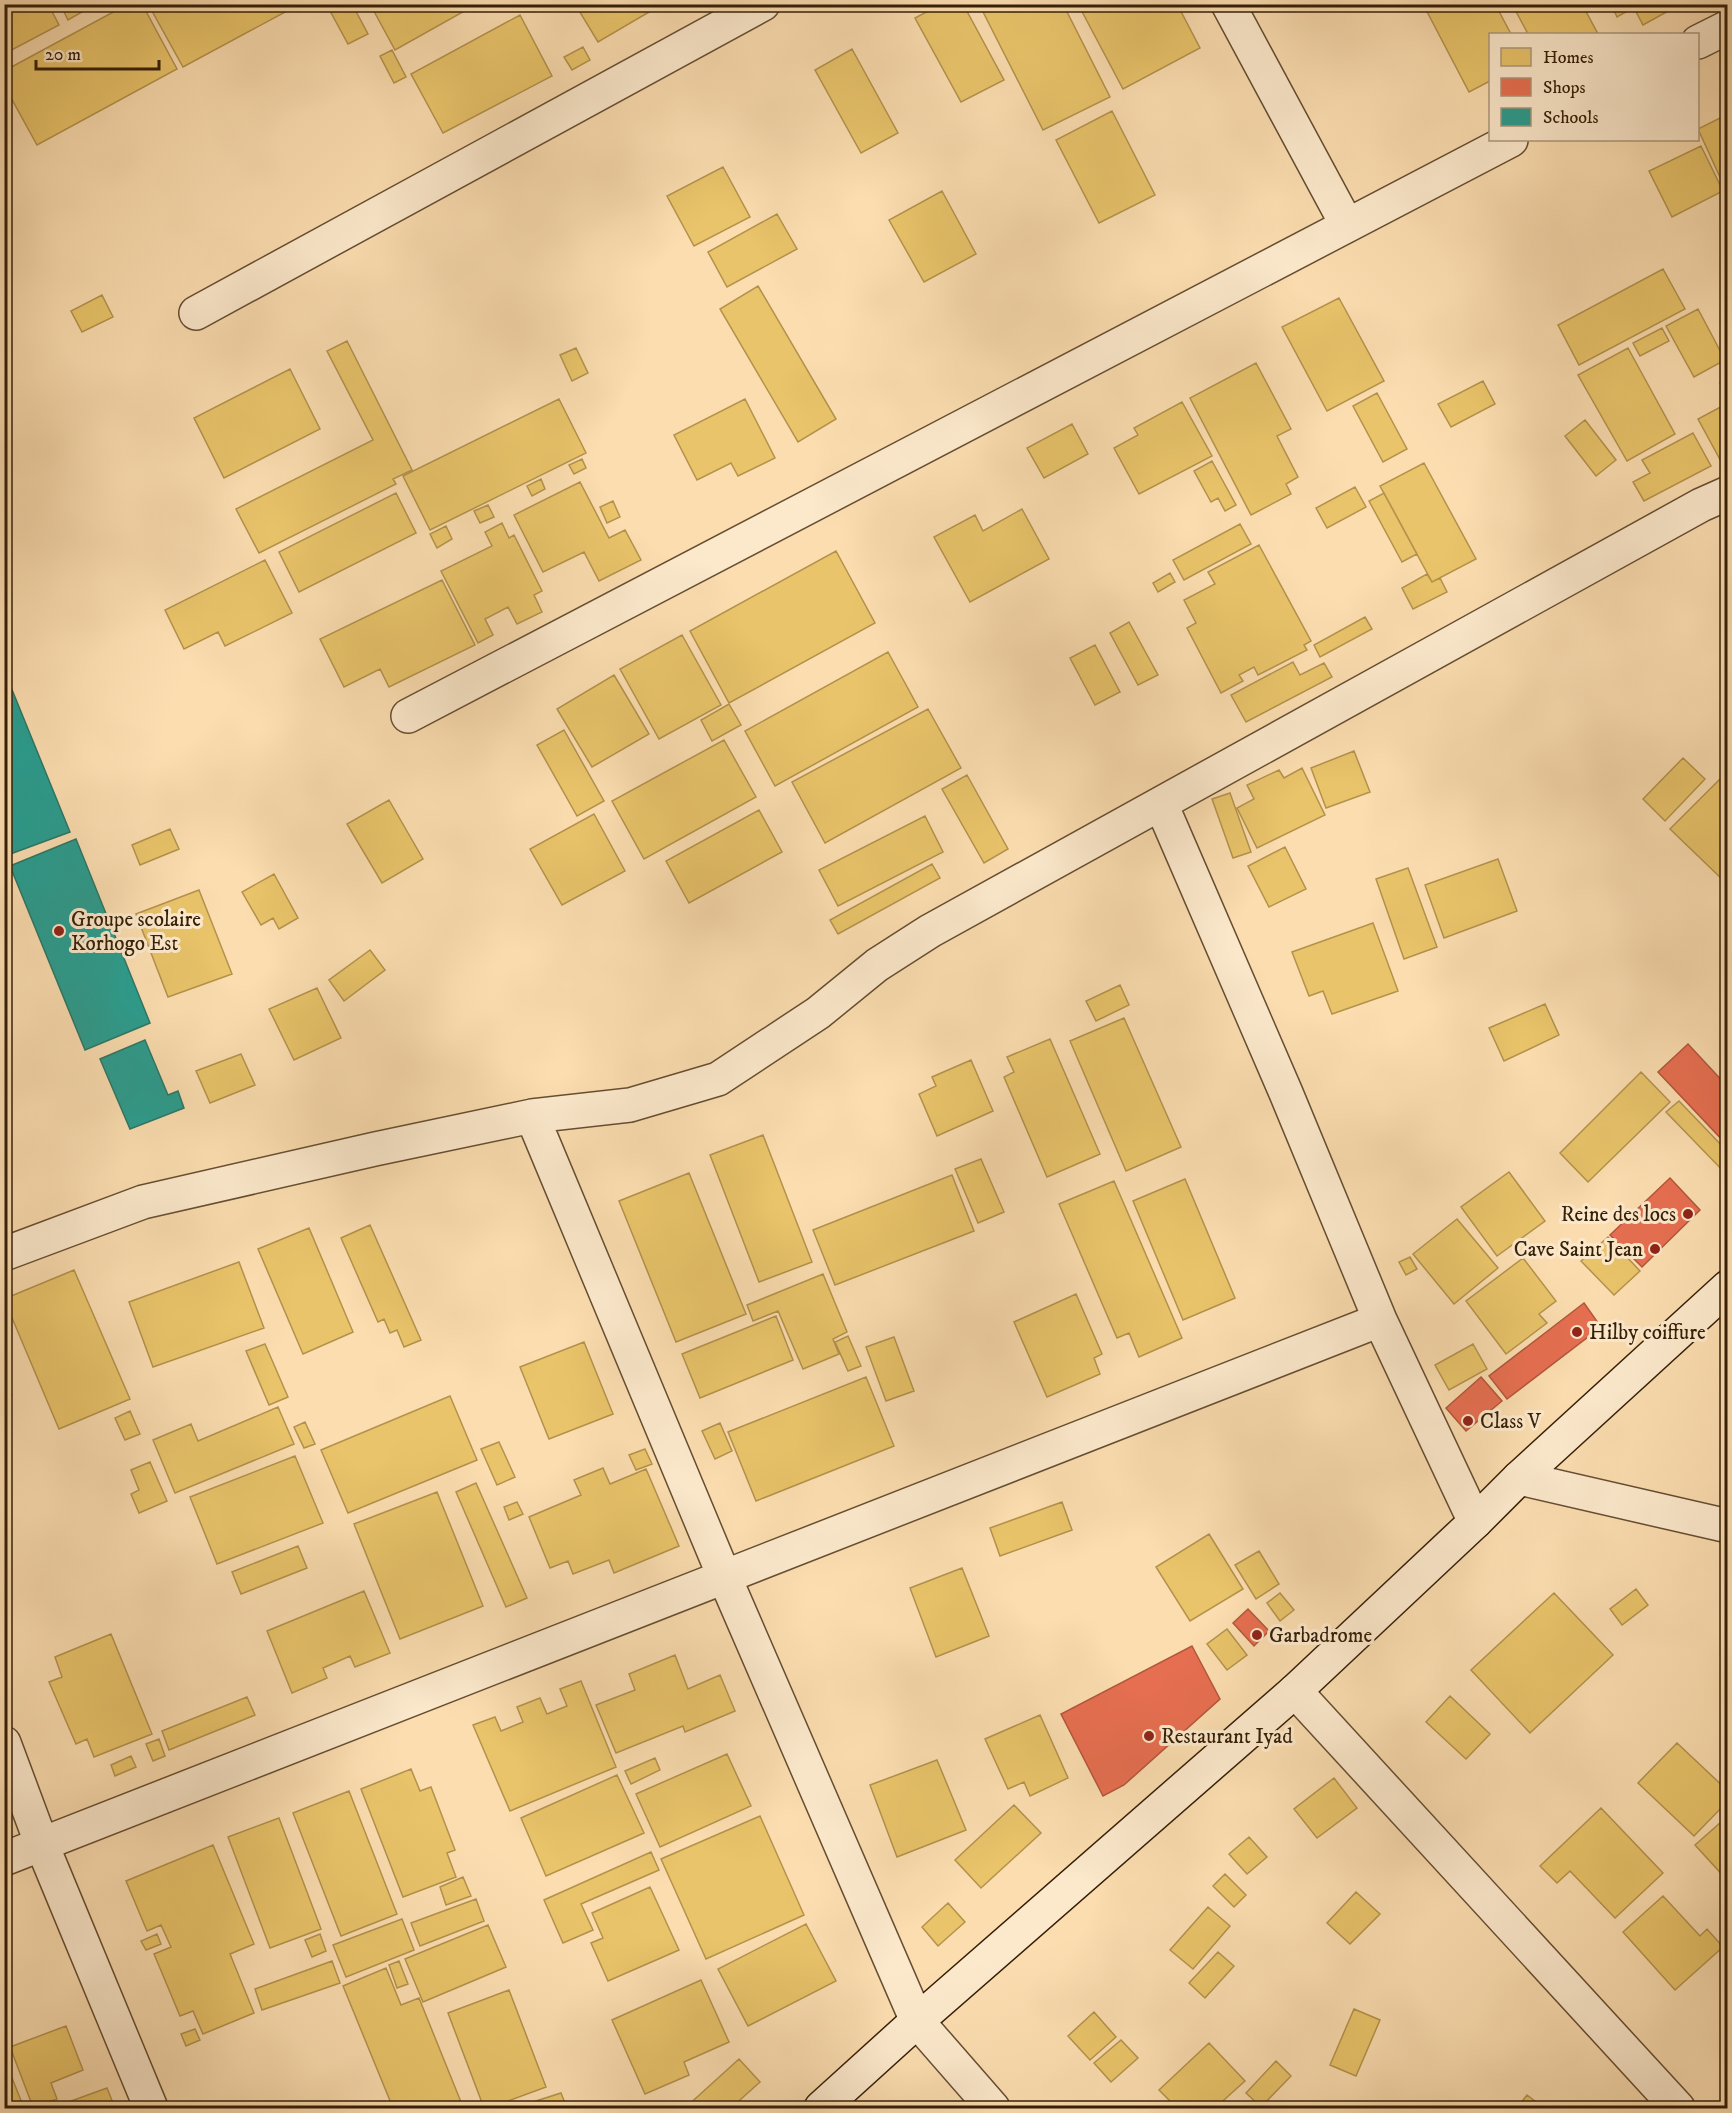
<svg xmlns="http://www.w3.org/2000/svg" width="1732" height="2113" font-family="'IM FELL DW Pica',serif">
  <style>
    .homes { fill: #e9c46a; stroke: #b3924c; stroke-width: 1.5 }
    .shops { fill: #e76f51; stroke: #b2573b; stroke-width: 1.5 }
    .schools { fill: #2a9d8f; stroke: #2d7766; stroke-width: 1.5 }
    .lines { fill: none; stroke-linecap: round; stroke-linejoin: round }
    .street-casing { stroke: #664e31; stroke-width: 36 }
    .secondary-casing { stroke: #351f07; stroke-width: 36 }
    .street { stroke: #fce9cc; stroke-width: 33 }
    .secondary { stroke: #fce9cc; stroke-width: 33 }
    .poi-dot { fill: #8f2418; stroke: #fce9cc; stroke-width: 2 }
    .labels { text-anchor: middle; stroke-width: 6; stroke-linejoin: round; paint-order: stroke }
    .poi-label { font-size: 21px; fill: #351f07; stroke: #fce9cc; text-anchor: start }
  </style>
  <rect width="100%" height="100%" fill="#fbddb0"/>
  <filter id="stains"><feTurbulence type="fractalNoise" baseFrequency=".00333" numOctaves="4"/><feColorMatrix values="0 0 0 0 .2 0 0 0 0 .09 0 0 0 0 .02 0 0 0 .5 -.17"/></filter>
  <radialGradient id="worn" r=".72"><stop offset=".6" stop-color="#630" stop-opacity="0"/><stop offset="1" stop-color="#630" stop-opacity=".3"/></radialGradient>
  <!-- homes -->
  <path class="homes" d="M4,4H48L59,25L4,54Z
    M60,4H96L68,20Z
    M128,4H142L177,69L37,145L4,85V71Z
    M164,4H300L183,67L152,11Z
    M338,4H352L368,34L348,44L329,9Z
    M370,4H477L395,50Z
    M575,4H661V5L598,42Z
    M941,4H963L1004,80L961,102L915,18Z
    M979,4H1063L1110,97L1043,130Z
    M1078,4H1177L1200,48L1123,89Z
    M1423,4H1495L1511,34H1490V81L1469,92Z
    M1512,4H1582L1598,34H1528Z
    M1611,4H1640L1617,17Z
    M1640,4H1681L1643,25L1634,8Z
    M520,15L552,76L443,133L411,74Z
    M583,47L590,60L572,70L564,57Z
    M852,49L898,133L861,153L815,70Z
    M392,50L406,77L394,83L380,56Z
    M1112,111L1155,195L1099,223L1056,140Z
    M1728,114V187L1725,188L1698,129Z
    M1701,146L1723,191L1672,217L1649,171Z
    M723,167L750,217L694,246L667,196Z
    M942,191L976,254L924,282L889,220Z
    M777,214L797,249L727,287L708,252Z
    M1663,269L1685,309L1579,365L1558,325Z
    M758,286L836,419L798,442L720,309Z
    M102,295L113,317L82,332L71,311Z
    M1339,298L1384,381L1327,411L1282,327Z
    M1698,309L1725,360L1694,377L1666,326Z
    M1662,328L1669,341L1640,356L1633,343Z
    M347,341L412,470L393,479L396,484L259,553L236,509L373,440L327,351Z
    M576,348L588,373L572,381L560,355Z
    M1628,348L1675,434L1627,461L1578,375Z
    M1256,363L1291,429L1277,436L1298,477L1286,484L1291,494L1251,515L1190,398Z
    M290,369L320,429L224,478L194,418Z
    M1728,379V398L1720,383Z
    M1483,381L1495,404L1451,427L1438,404Z
    M1377,393L1407,449L1383,462L1353,406Z
    M559,399L586,453L430,530L403,476Z
    M745,399L775,458L738,476L731,463L697,480L674,435Z
    M1182,402L1212,456L1139,494L1114,448L1138,435L1134,428Z
    M1728,403V462L1723,465L1698,419Z
    M1585,420L1616,460L1596,476L1565,436Z
    M1072,424L1088,454L1044,478L1027,448Z
    M1693,433L1711,466L1644,501L1633,482L1650,473L1642,460Z
    M582,459L586,468L574,474L569,465Z
    M1212,461L1236,505L1225,511L1218,498L1211,502L1194,471Z
    M1424,463L1476,559L1432,582L1380,486Z
    M541,479L545,489L532,496L527,486Z
    M580,482L609,538L625,530L641,560L599,581L584,552L543,572L514,515Z
    M1355,487L1366,507L1327,528L1316,508Z
    M396,493L416,533L299,592L279,552Z
    M1384,493L1417,554L1402,562L1369,501Z
    M613,501L620,517L607,523L600,507Z
    M488,505L494,517L480,523L474,511Z
    M1022,509L1049,559L970,602L934,537L975,515L983,531Z
    M502,523L509,538L514,535L542,591L534,595L542,612L517,624L508,607L485,619L493,635L478,643L441,571L492,546L485,532Z
    M1240,524L1251,544L1184,580L1173,560Z
    M446,526L452,539L437,548L430,534Z
    M1259,545L1311,641L1304,645L1307,650L1258,675L1254,667L1239,675L1243,681L1221,693L1187,628L1196,623L1184,600L1215,584L1208,572Z
    M836,551L875,623L729,703L690,631Z
    M265,560L292,613L225,646L218,632L184,649L165,610Z
    M1170,573L1175,582L1158,592L1153,583Z
    M1427,574L1432,582L1440,578L1447,592L1413,609L1402,588Z
    M442,580L475,645L389,687L380,669L344,687L320,639Z
    M1365,617L1372,629L1320,657L1314,645Z
    M1129,622L1158,675L1138,685L1110,633Z
    M682,635L721,705L659,739L620,669Z
    M1095,645L1120,692L1095,705L1070,658Z
    M888,652L918,707L775,786L745,731Z
    M1293,662L1300,675L1324,663L1332,677L1246,722L1231,695Z
    M614,675L649,734L592,767L557,709Z
    M729,704L741,725L712,741L701,720Z
    M928,709L961,768L825,843L792,782Z
    M564,730L604,801L577,816L537,745Z
    M724,740L756,797L644,859L612,801Z
    M1354,751L1370,792L1326,808L1311,768Z
    M1683,758L1705,779L1665,821L1643,799Z
    M1302,768L1325,815L1257,848L1237,808L1254,799L1247,785L1279,770L1284,778Z
    M1728,771V879L1725,882L1670,829Z
    M967,775L1008,849L984,863L942,789Z
    M1230,793L1251,852L1233,858L1212,799Z
    M389,800L423,859L382,883L347,824Z
    M759,810L782,852L689,903L666,861Z
    M594,814L625,871L562,905L530,849Z
    M925,816L943,852L838,906L819,870Z
    M170,829L179,849L140,865L132,845Z
    M1285,847L1306,889L1269,907L1248,866Z
    M1498,859L1517,911L1444,938L1425,885Z
    M932,864L940,878L838,934L830,920Z
    M1408,868L1437,947L1404,959L1376,879Z
    M274,874L298,918L279,929L273,918L261,925L242,892Z
    M199,890L232,974L168,997L136,914Z
    M1373,923L1398,991L1332,1014L1323,991L1309,996L1292,952Z
    M370,950L385,970L344,1001L329,980Z
    M1120,985L1129,1005L1096,1021L1086,1001Z
    M317,988L341,1038L294,1060L269,1009Z
    M1545,1004L1559,1035L1504,1061L1489,1028Z
    M1124,1018L1181,1147L1126,1171L1070,1041Z
    M1050,1039L1100,1154L1047,1177L1004,1077L1014,1072L1007,1057Z
    M241,1054L255,1085L210,1103L196,1071Z
    M971,1060L993,1111L937,1136L919,1094L936,1086L932,1077Z
    M1641,1072L1670,1102L1588,1182L1560,1153Z
    M1679,1101L1728,1152V1176L1666,1112Z
    M763,1135L812,1262L759,1282L710,1155Z
    M981,1159L1004,1212L978,1223L955,1169Z
    M1509,1172L1545,1221L1497,1256L1461,1207Z
    M689,1173L746,1314L676,1342L619,1201Z
    M952,1175L974,1231L835,1285L813,1230Z
    M1185,1179L1235,1298L1183,1320L1133,1201Z
    M1114,1181L1182,1338L1139,1357L1129,1333L1117,1338L1059,1204Z
    M1457,1219L1498,1268L1454,1304L1413,1254Z
    M370,1225L421,1340L404,1347L397,1330L390,1333L384,1319L378,1322L341,1238Z
    M309,1228L353,1332L303,1354L258,1249Z
    M1608,1237L1640,1271L1614,1295L1581,1261Z
    M1410,1257L1417,1269L1406,1275L1399,1262Z
    M1523,1258L1556,1301L1539,1314L1547,1323L1506,1354L1466,1301Z
    M239,1262L264,1328L153,1367L129,1302Z
    M74,1270L130,1399L59,1429L4,1299Z
    M823,1274L847,1332L833,1339L839,1354L803,1369L778,1311L753,1321L747,1305Z
    M1076,1294L1102,1354L1094,1358L1100,1374L1047,1397L1014,1322Z
    M776,1316L793,1360L700,1398L682,1354Z
    M848,1336L861,1366L848,1371L835,1342Z
    M894,1337L914,1391L886,1401L866,1347Z
    M584,1342L613,1414L549,1439L520,1367Z
    M265,1344L288,1397L269,1405L246,1351Z
    M1473,1344L1487,1369L1449,1390L1435,1365Z
    M866,1377L894,1446L756,1501L728,1432Z
    M4,1378L12,1395L4,1398Z
    M450,1396L477,1460L348,1513L321,1450Z
    M278,1407L294,1444L175,1493L153,1440L191,1424L198,1441Z
    M130,1411L140,1434L125,1440L115,1418Z
    M305,1422L315,1444L304,1448L294,1427Z
    M720,1423L732,1451L715,1459L702,1431Z
    M499,1442L515,1477L497,1485L481,1449Z
    M645,1449L652,1464L636,1470L629,1455Z
    M295,1456L323,1523L217,1564L190,1497Z
    M150,1462L167,1501L139,1513L131,1494L139,1490L131,1470Z
    M603,1468L610,1484L646,1469L679,1546L614,1573L609,1560L573,1574L568,1561L550,1568L529,1517L581,1495L574,1480Z
    M476,1483L527,1598L506,1607L456,1492Z
    M437,1492L483,1606L400,1639L354,1524Z
    M517,1502L523,1514L509,1520L504,1507Z
    M1062,1502L1072,1530L1000,1556L990,1528Z
    M1209,1534L1243,1589L1190,1621L1156,1567Z
    M298,1546L307,1568L241,1594L232,1572Z
    M1259,1551L1279,1584L1256,1599L1235,1565Z
    M962,1568L989,1636L936,1657L910,1588Z
    M1636,1589L1648,1605L1622,1625L1610,1609Z
    M364,1591L390,1653L355,1667L350,1656L323,1668L327,1678L292,1693L267,1631Z
    M1280,1593L1294,1610L1280,1621L1267,1603Z
    M1554,1593L1613,1655L1530,1733L1471,1670Z
    M1227,1629L1247,1655L1227,1670L1207,1644Z
    M111,1634L152,1734L94,1757L87,1739L76,1744L49,1682L62,1677L55,1657Z
    M675,1655L688,1689L720,1675L735,1711L685,1732L683,1726L616,1753L596,1705L635,1690L629,1674Z
    M581,1681L616,1767L510,1811L473,1725L495,1717L501,1731L523,1722L517,1707L540,1698L547,1714L567,1706L560,1689Z
    M1450,1696L1490,1734L1466,1759L1426,1722Z
    M247,1697L255,1715L169,1750L162,1731Z
    M1040,1715L1068,1778L1030,1796L1024,1782L1008,1789L985,1739Z
    M159,1739L165,1756L153,1761L146,1744Z
    M1677,1743L1728,1791V1801L1694,1836L1638,1783Z
    M727,1754L751,1806L660,1847L636,1794Z
    M131,1756L136,1767L115,1776L111,1765Z
    M655,1758L660,1770L631,1784L625,1771Z
    M937,1760L966,1830L897,1857L870,1785Z
    M411,1769L420,1791L431,1787L455,1850L447,1853L456,1877L403,1897L361,1789Z
    M617,1775L644,1833L546,1876L521,1818Z
    M1334,1778L1357,1808L1317,1838L1294,1809Z
    M349,1791L397,1914L341,1936L293,1813Z
    M1014,1805L1041,1833L981,1888L955,1860Z
    M1601,1808L1663,1873L1615,1918L1570,1871L1557,1883L1540,1866Z
    M760,1816L804,1915L706,1959L661,1859Z
    M1728,1816V1881L1695,1845Z
    M279,1818L321,1929L270,1948L228,1837Z
    M1249,1837L1267,1857L1247,1874L1229,1854Z
    M213,1845L254,1944L230,1954L254,2013L203,2034L193,2011L180,2016L154,1954L171,1947L161,1925L147,1931L126,1881Z
    M651,1852L659,1870L581,1904L593,1930L563,1943L544,1900Z
    M1225,1874L1246,1895L1234,1907L1213,1886Z
    M463,1877L471,1896L446,1905L440,1887Z
    M650,1887L679,1950L608,1981L591,1943L603,1938L592,1913Z
    M1356,1892L1380,1914L1350,1944L1327,1923Z
    M1663,1896L1700,1936L1707,1929L1723,1947L1675,1990L1623,1932Z
    M476,1899L484,1921L420,1946L411,1923Z
    M948,1903L965,1922L938,1946L922,1927Z
    M1208,1907L1230,1926L1193,1969L1170,1950Z
    M402,1919L414,1950L346,1977L333,1945Z
    M806,1924L836,1981L748,2026L718,1969Z
    M488,1925L506,1967L423,2002L405,1959Z
    M157,1934L161,1944L146,1950L141,1941Z
    M320,1934L326,1951L312,1957L305,1940Z
    M1218,1952L1234,1966L1205,1998L1189,1983Z
    M332,1961L340,1983L262,2010L255,1989Z
    M399,1961L408,1984L397,1988L389,1965Z
    M386,1968L401,2005L419,1998L461,2102L444,2108H393L343,1986Z
    M701,1980L729,2042L684,2062L689,2075L645,2094L612,2020Z
    M509,1990L546,2087L489,2108H484L448,2013Z
    M1354,2009L1380,2020L1356,2076L1330,2065Z
    M1094,2012L1116,2037L1090,2060L1068,2036Z
    M66,2026L83,2070L51,2083L57,2099L33,2107L10,2047Z
    M195,2029L200,2040L186,2046L181,2034Z
    M1121,2040L1138,2058L1111,2082L1094,2063Z
    M1209,2043L1245,2081L1215,2108H1177L1159,2090Z
    M4,2058L22,2103L5,2108H4Z
    M739,2059L760,2082L731,2108H685Z
    M1276,2061L1291,2076L1261,2107L1246,2093Z
    M107,2088L115,2108H52Z
    M561,2093L567,2108H514Z
    M1527,2095L1543,2107L1542,2108H1517Z"/>
  <!-- shops -->
  <path class="shops" d="M1688,1044L1728,1087V1146L1658,1072Z
    M1670,1178L1700,1210L1642,1267L1610,1235Z
    M1584,1303L1601,1327L1507,1399L1489,1376Z
    M1481,1377L1502,1401L1466,1431L1446,1408Z
    M1248,1609L1269,1631L1254,1646L1233,1623Z
    M1192,1646L1220,1699L1124,1785L1103,1796L1061,1714Z"/>
  <!-- schools -->
  <path class="schools" d="M4,670L70,832L5,856H4Z
    M76,839L150,1023L85,1050L10,866Z
    M145,1040L168,1095L178,1091L184,1108L130,1129L100,1059Z"/>
  <g class="lines">
    <!-- street casing -->
    <g class="street-casing">
      <path id="street" d="M1228,4L1347,225
        M1698,42L1728,27
        M196,313L763,4
        M408,716L1511,140
        M1161,804L1286,1093L1380,1320L1475,1522
        M532,1116L724,1576L917,2021L993,2108
        M4,1254L143,1202L375,1149L532,1116L630,1105L718,1079L818,1013L877,965L930,931L1701,505L1728,493
        M1519,1478L1728,1526
        M1295,1691L1678,2108
        M4,1743L42,1845L151,2108
        M4,1859L1380,1320"/>
    </g>
    <!-- secondary casing -->
    <g class="secondary-casing">
      <path id="secondary" d="M821,2108L917,2021L1295,1691L1475,1522L1519,1478L1728,1287"/>
    </g>
    <!-- street -->
    <use href="#street" class="street"/>
    <!-- secondary -->
    <use href="#secondary" class="secondary"/>
  </g>
  <!-- markers -->
  <g class="poi-dot">
    <circle cx="59" cy="931" r="6"/>
    <circle cx="1688" cy="1214" r="6"/>
    <circle cx="1655" cy="1249" r="6"/>
    <circle cx="1577" cy="1332" r="6"/>
    <circle cx="1468" cy="1421" r="6"/>
    <circle cx="1257" cy="1635" r="6"/>
    <circle cx="1149" cy="1736" r="6"/>
  </g>
  <g class="labels">
    <!-- poi labels -->
    <g class="poi-label">
      <text x="71" y="926">Groupe scolaire<tspan x="71" dy="24">Korhogo Est</tspan></text>
      <text x="1676" y="1221" text-anchor="end">Reine des locs</text>
      <text x="1643" y="1256" text-anchor="end">Cave Saint Jean</text>
      <text x="1589" y="1339">Hilby coiffure</text>
      <text x="1480" y="1428">Class V</text>
      <text x="1269" y="1642">Garbadrome</text>
      <text x="1161" y="1743">Restaurant Iyad</text>
    </g>
  </g>
  <!-- margin -->
  <rect width="1732" height="2113" fill="none" stroke="#fbddb0" stroke-width="24"/>
  <rect x="6" y="6" width="1720" height="2101" fill="none" stroke="#351f07" stroke-width="3"/>
  <rect x="12" y="12" width="1708" height="2089" fill="none" stroke="#351f07" stroke-width="1.5"/>
  <!-- legend -->
  <rect x="1489" y="33" width="210" height="108" fill="#fce9cc" stroke="#ac987d" stroke-width="1.5"/>
  <rect x="1501" y="48" width="30" height="18" fill="#e9c46a" stroke="#ac987d" stroke-width="1.5"/>
  <text x="1543" y="63" font-size="18" fill="#351f07">Homes</text>
  <rect x="1501" y="78" width="30" height="18" fill="#e76f51" stroke="#ac987d" stroke-width="1.5"/>
  <text x="1543" y="93" font-size="18" fill="#351f07">Shops</text>
  <rect x="1501" y="108" width="30" height="18" fill="#2a9d8f" stroke="#ac987d" stroke-width="1.5"/>
  <text x="1543" y="123" font-size="18" fill="#351f07">Schools</text>
  <!-- scale -->
  <path d="M36 60v9h123v-9" fill="none" stroke="#351f07" stroke-width="3"/>
  <text x="45" y="60" font-size="18" fill="#351f07" stroke="#fce9cc" stroke-width="4.5" paint-order="stroke">20 m</text>
  <rect width="100%" height="100%" filter="url(#stains)"/>
  <rect width="100%" height="100%" fill="url(#worn)"/>
</svg>
